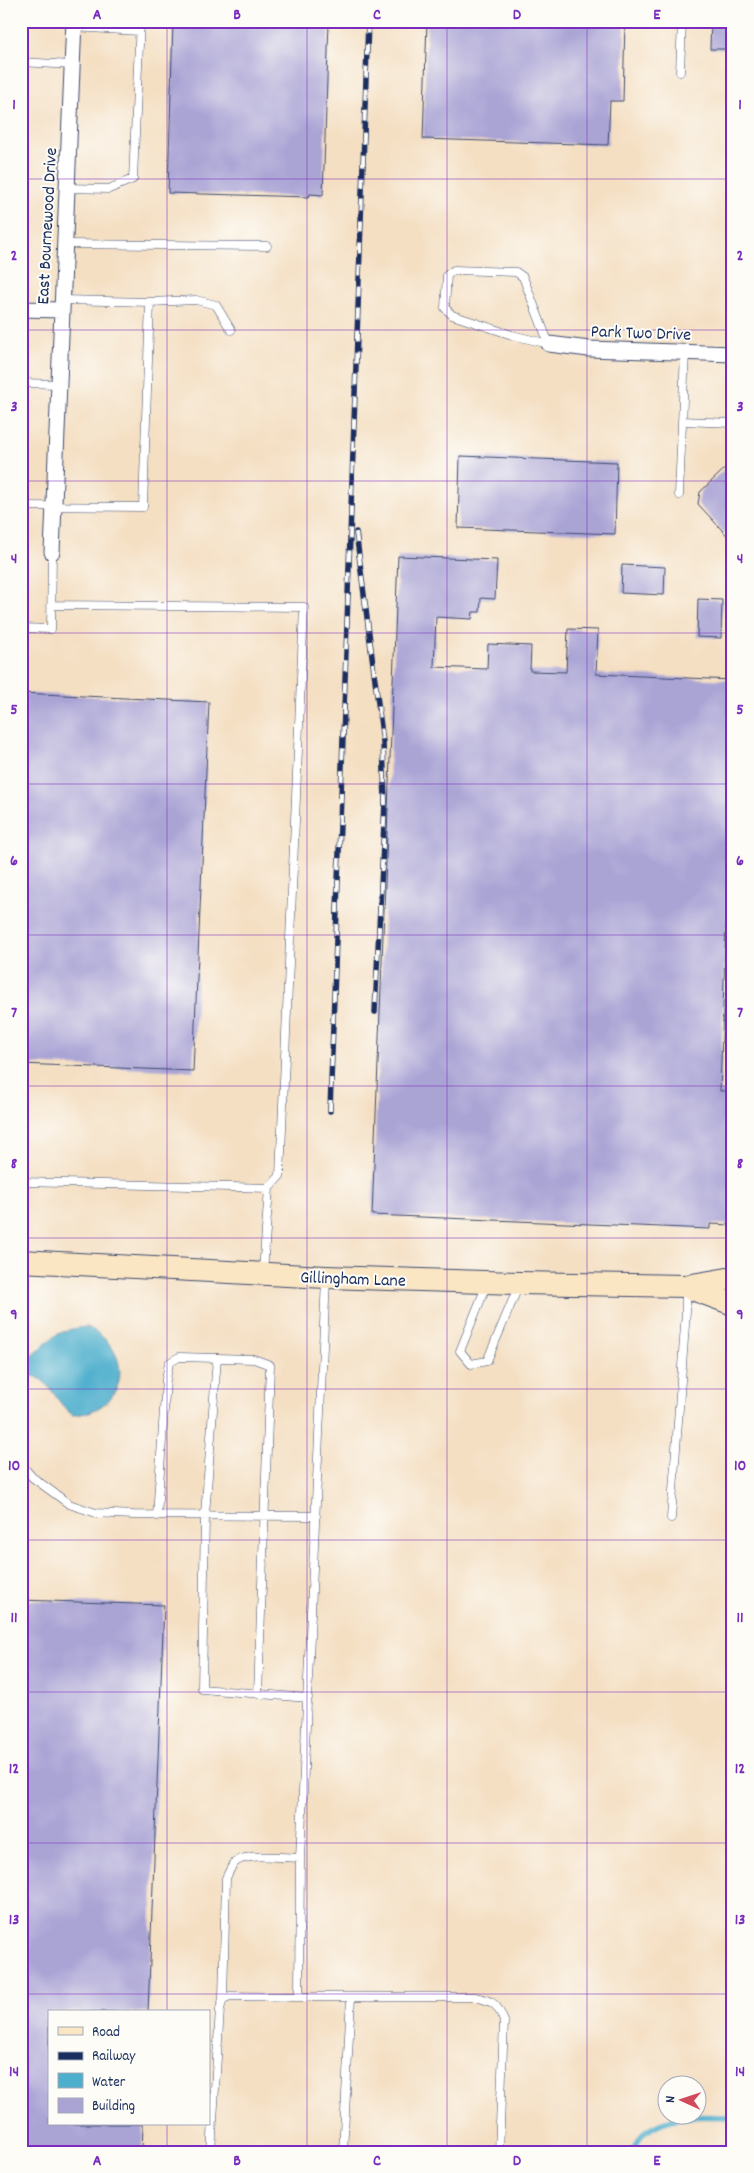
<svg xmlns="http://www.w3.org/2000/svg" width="754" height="2173" font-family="Dekko,sans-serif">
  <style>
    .water { fill: #4eafcd; stroke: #346f96 }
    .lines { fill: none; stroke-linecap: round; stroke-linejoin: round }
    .stream { stroke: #4eafcd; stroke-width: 5.5 }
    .building { fill: #aaa4d5 }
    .lane-casing { stroke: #3c496d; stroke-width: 9 }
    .street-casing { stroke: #3c496d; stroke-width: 17 }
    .secondary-casing { stroke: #3c496d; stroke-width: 24 }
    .lane { stroke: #fff; stroke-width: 8 }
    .street { stroke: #fff; stroke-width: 15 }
    .secondary { stroke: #fbe6c4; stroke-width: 22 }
    .rail-casing { stroke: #1b2f5e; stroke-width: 5.5 }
    .rail { stroke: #fdfcf7; stroke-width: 4; stroke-dasharray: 11; stroke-linecap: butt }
    .grid { fill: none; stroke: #7b2cbf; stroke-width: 1; stroke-opacity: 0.55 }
    .labels { text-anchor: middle; stroke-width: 4; stroke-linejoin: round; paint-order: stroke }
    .street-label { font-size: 18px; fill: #1b2f5e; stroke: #fdfcf7 }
    .neatline { fill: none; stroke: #7b2cbf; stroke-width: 2 }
    .grid-label { font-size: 16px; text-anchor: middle; font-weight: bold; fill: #7b2cbf }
  </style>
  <rect width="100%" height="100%" fill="#fdfcf7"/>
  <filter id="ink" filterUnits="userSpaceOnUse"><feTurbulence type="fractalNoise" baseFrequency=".02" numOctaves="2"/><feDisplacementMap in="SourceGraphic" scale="10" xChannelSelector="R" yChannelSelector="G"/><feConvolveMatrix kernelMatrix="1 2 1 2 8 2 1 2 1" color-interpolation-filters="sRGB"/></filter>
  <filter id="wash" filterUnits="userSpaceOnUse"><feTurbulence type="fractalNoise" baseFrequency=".0096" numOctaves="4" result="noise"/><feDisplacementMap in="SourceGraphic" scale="20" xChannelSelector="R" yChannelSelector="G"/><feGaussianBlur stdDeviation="1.12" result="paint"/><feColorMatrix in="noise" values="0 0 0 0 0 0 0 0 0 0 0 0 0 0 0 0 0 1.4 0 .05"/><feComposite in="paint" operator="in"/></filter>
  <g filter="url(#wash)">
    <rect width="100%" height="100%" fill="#f4dfc3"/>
    <!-- water -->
    <path class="water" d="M87,1327C136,1350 129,1411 73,1415C57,1405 52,1383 35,1376L21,1381V1360C38,1355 41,1347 53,1337C63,1330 75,1328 87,1327Z"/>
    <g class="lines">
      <!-- stream -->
      <path class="stream" d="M632,2152C648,2112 697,2116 733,2117"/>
    </g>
    <g id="blocks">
      <!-- building -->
      <path class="building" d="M173,21H329L323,195L310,194L309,197L168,193Z
        M427,21H625L623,101H610L608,145L423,139Z
        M711,21H733V49H710Z
        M460,456L617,462L615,534L458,528Z
        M733,461V542L698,504L700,492Z
        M398,556L497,560L495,599L481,598L480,612H473L472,619L436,617L434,667L487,669L488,644L531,646L530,671L566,672L568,629L598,630L596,674L733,680V926H726L720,1091H733V1225L710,1224V1229L372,1215Z
        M622,565L665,567L664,595L621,593Z
        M698,599L722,600L721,638L697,637Z
        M21,693L209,702L193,1071L21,1064Z
        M21,1600L164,1605L148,2012H49V2124H143L142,2152H21Z"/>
    </g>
  </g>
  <g filter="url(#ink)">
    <use href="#blocks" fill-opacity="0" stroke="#3c496d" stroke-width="1"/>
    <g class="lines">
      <!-- lane casing -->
      <g class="lane-casing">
        <path id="lane" d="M74,27L139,31
          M21,62L72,65
          M680,72L682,21
          M67,188L109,189L133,179L140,21
          M64,244L267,246
          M454,270L516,272L523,277L549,344L512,335L452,315L445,308L447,275Z
          M150,302L196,300L216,305L231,330
          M21,383L58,384
          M682,421L733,423
          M679,495L685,352
          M21,506L143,507L150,302L62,300
          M51,605L304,607L280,1176L269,1188L263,1272
          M21,628L51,629L52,552
          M21,1182L269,1188
          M487,1284L460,1351L471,1364L487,1361L519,1285
          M217,1358L205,1515L202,1689L308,1698
          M21,1464L32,1477L69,1504L96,1513L133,1515L316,1516
          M157,1516L166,1379L169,1363L179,1357L254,1359L270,1365L258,1694
          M671,1518L686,1311V1288
          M299,1997H475C494,2001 497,2004 504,2021L499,2152
          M223,1999L226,1878C229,1872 231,1865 237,1861C250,1853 285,1858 300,1858
          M211,2152L220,2009L223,1999L230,1996L299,1997L300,1858L326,1279
          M343,2152L351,1997"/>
      </g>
      <!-- street casing -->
      <g class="street-casing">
        <path id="street" d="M21,309L61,310
          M549,344L589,349L733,354
          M52,552L74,21"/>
      </g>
      <!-- secondary casing -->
      <g class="secondary-casing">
        <path id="secondary" d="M21,1261L326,1277L519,1283L686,1286L733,1278
          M687,1287L733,1304"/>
      </g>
      <!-- lane -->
      <use href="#lane" class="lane"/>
      <!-- street -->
      <use href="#street" class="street"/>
      <!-- secondary -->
      <use href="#secondary" class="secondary"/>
      <!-- rail casing -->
      <g class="rail-casing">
        <path id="rail" d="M356,532L383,742L385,802L375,1012
          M330,1111L368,21"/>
      </g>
      <!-- rail -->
      <use href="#rail" class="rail"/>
    </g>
  </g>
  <!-- grid -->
  <path class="grid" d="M167,21V2012M307,21V2152M447,21V2152M587,21V2152M21,179H733M21,330H733M21,481H733M21,633H733M21,784H733M21,935H733M21,1086H733M21,1238H733M21,1389H733M21,1540H733M21,1692H733M21,1843H733M21,1994H733M167,2124V2152"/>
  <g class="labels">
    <!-- street labels -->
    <g class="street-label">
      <text transform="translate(46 226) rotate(-87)" y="6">East Bournewood Drive</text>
      <text transform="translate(641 332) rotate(2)" y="6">Park Two Drive</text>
      <text transform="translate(353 1278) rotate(2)" y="6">Gillingham Lane</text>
    </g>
  </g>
  <!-- margin -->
  <rect width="754" height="2173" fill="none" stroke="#fdfcf7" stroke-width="55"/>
  <!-- legend -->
  <rect x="48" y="2010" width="162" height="115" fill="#fdfcf7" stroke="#a3aaba"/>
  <rect x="58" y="2027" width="25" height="8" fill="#fbe6c4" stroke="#a3aaba"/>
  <text x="92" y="2036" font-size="15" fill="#1b2f5e">Road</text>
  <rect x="58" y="2052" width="25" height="8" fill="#1b2f5e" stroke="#a3aaba"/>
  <text x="92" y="2060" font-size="15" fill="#1b2f5e">Railway</text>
  <rect x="58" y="2073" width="25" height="15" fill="#4eafcd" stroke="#a3aaba"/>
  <text x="92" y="2086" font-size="15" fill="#1b2f5e">Water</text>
  <rect x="58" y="2098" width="25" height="15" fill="#aaa4d5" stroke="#a3aaba"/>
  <text x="92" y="2110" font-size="15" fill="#1b2f5e">Building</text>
  <!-- north arrow -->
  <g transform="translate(682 2100) rotate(273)"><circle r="24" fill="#fdfcf7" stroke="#a3aaba"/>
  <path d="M0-4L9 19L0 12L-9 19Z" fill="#d1495b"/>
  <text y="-8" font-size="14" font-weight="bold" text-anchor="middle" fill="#1b2f5e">N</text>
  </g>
  <rect x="28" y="28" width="698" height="2118" class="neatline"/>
  <g class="grid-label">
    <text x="97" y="19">A</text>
    <text x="237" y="19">B</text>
    <text x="377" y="19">C</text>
    <text x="517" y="19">D</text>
    <text x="657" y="19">E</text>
    <text x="14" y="109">1</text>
    <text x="740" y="109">1</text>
    <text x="14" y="260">2</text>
    <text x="740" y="260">2</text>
    <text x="14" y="411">3</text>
    <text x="740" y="411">3</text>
    <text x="14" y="563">4</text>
    <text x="740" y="563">4</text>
    <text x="14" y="714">5</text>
    <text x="740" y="714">5</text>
    <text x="14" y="865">6</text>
    <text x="740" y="865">6</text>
    <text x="14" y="1017">7</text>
    <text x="740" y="1017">7</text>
    <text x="14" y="1168">8</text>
    <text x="740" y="1168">8</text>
    <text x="14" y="1319">9</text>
    <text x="740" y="1319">9</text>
    <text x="14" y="1470">10</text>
    <text x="740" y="1470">10</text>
    <text x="14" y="1622">11</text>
    <text x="740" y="1622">11</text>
    <text x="14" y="1773">12</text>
    <text x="740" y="1773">12</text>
    <text x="14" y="1924">13</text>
    <text x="740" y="1924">13</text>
    <text x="14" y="2076">14</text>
    <text x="740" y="2076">14</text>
    <text x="97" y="2165">A</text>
    <text x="237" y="2165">B</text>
    <text x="377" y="2165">C</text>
    <text x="517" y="2165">D</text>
    <text x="657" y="2165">E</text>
  </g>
</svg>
